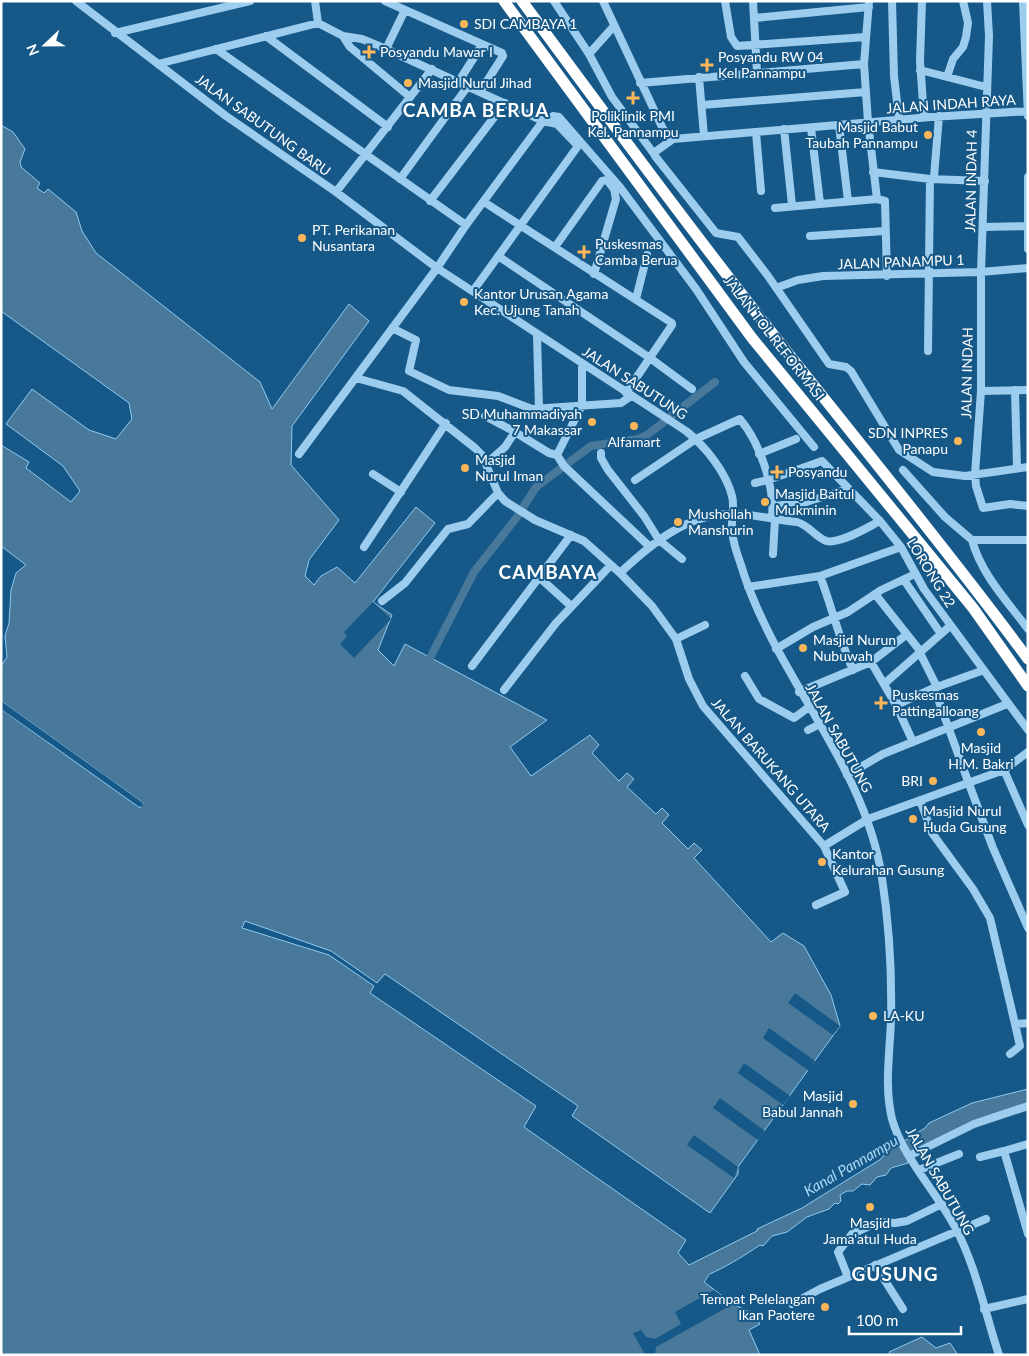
<svg xmlns="http://www.w3.org/2000/svg" width="1029" height="1356" font-family="Lato,sans-serif">
  <style>
    .water { fill: #48799b; stroke: #8ecaf1 }
    .pier { fill: #165887 }
    .lines { fill: none; stroke-linecap: round; stroke-linejoin: round }
    .canal { stroke: #48799b; stroke-width: 8 }
    .minor { stroke: #9ccdee; stroke-width: 8 }
    .highway { stroke: #fff; stroke-width: 11 }
    .poi-dot { fill: #ffb659; stroke: #165887; stroke-width: 2 }
    .labels { text-anchor: middle; stroke-width: 4; stroke-linejoin: round; paint-order: stroke }
    .poi-label { font-size: 14px; fill: #fff; stroke: #165887; text-anchor: start }
    .street-label { font-size: 14px; fill: #fff; stroke: #165887 }
    .water-label { font-size: 15px; font-style: italic; fill: #a8d7f5; stroke: #165887 }
    .district-label { font-size: 19px; font-weight: bold; letter-spacing: 1px; fill: #fff; stroke: #165887 }
  </style>
  <rect width="100%" height="100%" fill="#165887"/>
  <!-- water -->
  <path class="water" d="M1,125L13,132L25,149L20,162L21,167L40,183L37,188L44,193L48,189L76,212L82,231L96,253L260,382L272,409L349,304L369,321L292,426L291,465L339,520L309,560L305,576L314,585L321,576L337,567L355,583L416,507L435,523L373,602L392,615L378,650L394,666L405,644L547,720L510,747L531,776L590,735L599,745L592,753L619,781L627,773L634,779L627,787L656,814L662,808L669,815L662,823L688,849L694,843L702,850L694,858L771,942L783,933L804,946L831,995L840,1026L738,1167V1174L710,1213L572,1116L578,1106L385,974L377,983L331,951L245,921L242,928L329,955L374,986L370,993L536,1106L524,1127L686,1240L678,1253L689,1265L757,1231V1229L802,1208L881,1159L886,1152L925,1128L929,1123L972,1103L1028,1089V1104C984,1115 945,1131 908,1158V1163L891,1168L886,1175L877,1177L870,1185L862,1184L853,1191H847L840,1195L841,1201L838,1204L835,1203L829,1209L807,1217L787,1232L772,1236L763,1246L760,1245C744,1256 729,1265 712,1273C708,1274 707,1279 704,1282L733,1304L754,1314L760,1324L749,1330L760,1355H1V709L140,808L143,803L1,701V666L7,657L5,636L9,623L11,590L16,573L26,565L1,546V445L29,462L26,468L71,502L80,491L63,466L6,424L32,389L89,430L116,439L132,419L129,403L1,311Z
    M922,1337L936,1348L950,1343L958,1355H890L889,1352Z"/>
  <!-- pier -->
  <path class="pier" d="M373,602L391,619L354,658L340,644L347,636L344,632Z
    M1,701L143,803L142,807L1,709V706L140,805L1,704Z
    M795,993L840,1026L833,1035L788,1003Z
    M769,1028L815,1061L809,1071L763,1038Z
    M744,1063L790,1096L783,1105L738,1073Z
    M720,1098L765,1131L758,1140L713,1108Z
    M694,1135L738,1167L734,1178L687,1145Z
    M714,1290L733,1304L656,1347L655,1355H645L633,1333L641,1330L646,1337L655,1339L681,1324L675,1312Z"/>
  <g class="lines">
    <!-- canal -->
    <path class="canal" d="M430,658L474,572L517,517L536,487L591,446L638,439L647,435L715,382"/>
    <!-- minor -->
    <path class="minor" d="M76,1L226,116L336,192L437,268L686,431C705,446 726,472 732,496C735,507 731,519 732,531C733,542 737,554 741,565C774,675 865,763 882,878C889,924 892,972 891,1019C890,1052 884,1086 892,1119C903,1158 936,1191 955,1227C976,1266 985,1313 999,1355
      M315,1L318,23
      M385,1L502,53L503,56L480,92
      M554,1L589,54L612,97L654,154
      M603,1L663,129L673,139L931,117L1028,111
      M725,1L731,37L737,46L866,37
      M753,1L757,72
      M869,1L864,64L868,122L877,199
      M892,1L894,76L899,119
      M922,1L920,61L924,117
      M987,1L989,36L981,272V391L975,474L976,486L983,508L1010,504L1028,506
      M1023,1L1028,116
      M755,18L869,7
      M115,33L250,1
      M266,36L388,127
      M343,36L350,47L410,97
      M216,49L466,225
      M386,49L405,10
      M589,54L614,26
      M158,64L318,23L343,36L362,39L386,49L543,121L557,124L578,146L473,291
      M920,70L986,87
      M699,77L704,136
      M947,77L953,59L963,47L966,37L968,23L963,1
      M459,81L480,48
      M640,83L864,64
      M702,105L866,92
      M547,121L553,116L559,117L619,186L696,289L744,362L814,447
      M839,125L848,201
      M811,128L820,203
      M784,129L792,205
      M756,132L761,191
      M673,139L655,152V156L716,233L738,237L768,276L829,364L846,367L851,371L899,450L933,472L965,476L1028,467
      M873,172L930,179L985,181
      M934,177L939,116
      M1028,177V249
      M400,179L468,86
      M336,192L432,69
      M430,201L505,103
      M484,202L672,323V325L626,393
      M775,208L877,199L885,201L887,276
      M983,227L1028,226
      M810,236L885,231
      M555,247L602,181L607,180L614,189L616,199L594,274
      M498,256L650,358L692,389
      M776,288L798,280L823,276L981,272L1028,268
      M636,299L647,255
      M392,328L416,340L409,371L449,390L498,396L532,409L621,403L631,396
      M537,334L539,409
      M928,351L930,179
      M356,378L403,391L475,448L482,455L498,493L505,501L535,520L584,541L620,573L652,606L676,639L689,679L703,706L824,846L845,892L816,905
      M1015,390L1017,468
      M981,391L1028,390
      M485,416L515,432L505,447L486,464
      M515,432L549,453L557,455
      M601,453V458L608,470L644,516L659,540L682,559
      M299,454L437,268L466,225L543,121
      M759,454L796,439
      M557,455L564,466L649,546
      M557,455L582,405V364
      M903,470L945,517L972,540H1028
      M373,474L401,492
      M635,480L696,439L740,419C760,443 775,487 772,518
      M755,483L768,480L822,461L880,521L901,547L924,589L1028,730
      M773,506L803,503L848,489
      M972,540C981,574 1007,601 1028,629
      M364,547L446,423
      M773,554L775,519
      M620,573C651,544 688,513 732,514C754,514 775,520 797,522C808,525 814,535 824,540C836,547 868,527 880,521
      M820,576C832,607 839,639 853,670
      M540,578L571,606
      M904,580L941,634
      M748,587L820,576L901,547
      M875,594L921,652
      M382,601L405,583L448,529L468,524L498,493
      M676,639L705,625
      M776,649L813,627L848,612L881,590L915,574
      M920,653L937,687
      M871,662L906,635
      M472,666L571,535
      M745,676L759,699L794,718L809,707
      M884,684L950,626
      M934,688L984,670
      M504,690L556,623L611,565
      M799,692L871,662L896,705L913,742
      M896,705L934,688L969,784
      M808,730L820,724
      M1004,770L1028,825
      M847,775L883,754L1007,704
      M969,784L993,848L1028,928
      M920,800L932,833L973,889L990,918L1015,1024L1028,1023
      M824,846L868,819L1004,770L1028,752
      M1010,1054L1020,1046L1015,1024
      M1004,1151L1028,1144
      M909,1156L974,1124L1028,1106
      M980,1157L1004,1151L1028,1234
      M919,1170L959,1154
      M875,1265L903,1309
      M848,1277L838,1252L852,1234L878,1222L895,1223L907,1221L942,1204
      M792,1304L820,1289L986,1219
      M984,1309L1028,1299"/>
    <!-- highway -->
    <path class="highway" d="M504,1L752,338L973,608L1028,686
      M522,1C602,110 682,218 765,324C853,436 944,545 1028,659"/>
  </g>
  <!-- markers -->
  <g class="poi-dot">
    <circle cx="464" cy="24" r="5"/>
    <path d="M366.5 44.5h5v5h5v5h-5v5h-5v-5h-5v-5h5z"/>
    <path d="M704.5 57.5h5v5h5v5h-5v5h-5v-5h-5v-5h5z"/>
    <circle cx="408" cy="83" r="5"/>
    <path d="M630.5 90.5h5v5h5v5h-5v5h-5v-5h-5v-5h5z"/>
    <circle cx="928" cy="135" r="5"/>
    <circle cx="302" cy="238" r="5"/>
    <path d="M581.5 244.5h5v5h5v5h-5v5h-5v-5h-5v-5h5z"/>
    <circle cx="464" cy="302" r="5"/>
    <circle cx="592" cy="422" r="5"/>
    <circle cx="634" cy="426" r="5"/>
    <circle cx="958" cy="441" r="5"/>
    <circle cx="465" cy="468" r="5"/>
    <path d="M774.5 464.5h5v5h5v5h-5v5h-5v-5h-5v-5h5z"/>
    <circle cx="765" cy="502" r="5"/>
    <circle cx="678" cy="522" r="5"/>
    <circle cx="803" cy="648" r="5"/>
    <path d="M878.5 695.5h5v5h5v5h-5v5h-5v-5h-5v-5h5z"/>
    <circle cx="981" cy="732" r="5"/>
    <circle cx="933" cy="781" r="5"/>
    <circle cx="913" cy="819" r="5"/>
    <circle cx="822" cy="862" r="5"/>
    <circle cx="873" cy="1016" r="5"/>
    <circle cx="853" cy="1104" r="5"/>
    <circle cx="870" cy="1207" r="5"/>
    <circle cx="825" cy="1307" r="5"/>
  </g>
  <g class="labels">
    <!-- poi labels -->
    <g class="poi-label">
      <text x="474" y="29">SDI CAMBAYA 1</text>
      <text x="380" y="57">Posyandu Mawar I</text>
      <text x="718" y="62">Posyandu RW 04<tspan x="718" dy="16">Kel Pannampu</tspan></text>
      <text x="418" y="88">Masjid Nurul Jihad</text>
      <text x="633" y="121" text-anchor="middle">Poliklinik PMI<tspan x="633" dy="16">Kel. Pannampu</tspan></text>
      <text x="918" y="132" text-anchor="end">Masjid Babut<tspan x="918" dy="16">Taubah Pannampu</tspan></text>
      <text x="312" y="235">PT. Perikanan<tspan x="312" dy="16">Nusantara</tspan></text>
      <text x="595" y="249">Puskesmas<tspan x="595" dy="16">Camba Berua</tspan></text>
      <text x="474" y="299">Kantor Urusan Agama<tspan x="474" dy="16">Kec. Ujung Tanah</tspan></text>
      <text x="582" y="419" text-anchor="end">SD Muhammadiyah<tspan x="582" dy="16">7 Makassar</tspan></text>
      <text x="948" y="438" text-anchor="end">SDN INPRES<tspan x="948" dy="16">Panapu</tspan></text>
      <text x="634" y="447" text-anchor="middle">Alfamart</text>
      <text x="475" y="465">Masjid<tspan x="475" dy="16">Nurul Iman</tspan></text>
      <text x="788" y="477">Posyandu</text>
      <text x="775" y="499">Masjid Baitul<tspan x="775" dy="16">Mukminin</tspan></text>
      <text x="688" y="519">Mushollah<tspan x="688" dy="16">Manshurin</tspan></text>
      <text x="813" y="645">Masjid Nurun<tspan x="813" dy="16">Nubuwah</tspan></text>
      <text x="892" y="700">Puskesmas<tspan x="892" dy="16">Pattingalloang</tspan></text>
      <text x="981" y="753" text-anchor="middle">Masjid<tspan x="981" dy="16">H.M. Bakri</tspan></text>
      <text x="923" y="786" text-anchor="end">BRI</text>
      <text x="923" y="816">Masjid Nurul<tspan x="923" dy="16">Huda Gusung</tspan></text>
      <text x="832" y="859">Kantor<tspan x="832" dy="16">Kelurahan Gusung</tspan></text>
      <text x="883" y="1021">LA-KU</text>
      <text x="843" y="1101" text-anchor="end">Masjid<tspan x="843" dy="16">Babul Jannah</tspan></text>
      <text x="870" y="1228" text-anchor="middle">Masjid<tspan x="870" dy="16">Jama'atul Huda</tspan></text>
      <text x="815" y="1304" text-anchor="end">Tempat Pelelangan<tspan x="815" dy="16">Ikan Paotere</tspan></text>
    </g>
    <!-- street labels -->
    <g class="street-label">
      <text transform="translate(951 104) rotate(-4)" y="5">JALAN INDAH RAYA</text>
      <text transform="translate(263 125) rotate(36)" y="5">JALAN SABUTUNG BARU</text>
      <text transform="translate(971 181) rotate(-89)" y="5">JALAN INDAH 4</text>
      <text transform="translate(901 262) rotate(-2)" y="5">JALAN PANAMPU 1</text>
      <text transform="translate(774 338) rotate(52)" y="5">JALAN TOL REFORMASI</text>
      <text transform="translate(967 373) rotate(-89)" y="5">JALAN INDAH</text>
      <text transform="translate(635 383) rotate(33)" y="5">JALAN SABUTUNG</text>
      <text transform="translate(931 573) rotate(58)" y="5">LORONG 22</text>
      <text transform="translate(839 738) rotate(61)" y="5">JALAN SABUTUNG</text>
      <text transform="translate(771 765) rotate(49)" y="5">JALAN BARUKANG UTARA</text>
      <text transform="translate(940 1181) rotate(60)" y="5">JALAN SABUTUNG</text>
    </g>
    <!-- water labels -->
    <g class="water-label">
      <text transform="translate(851 1166) rotate(-30)" y="5">Kanal Pannampu</text>
    </g>
    <!-- district labels -->
    <g class="district-label">
      <text x="476" y="117">CAMBA BERUA</text>
      <text x="548" y="579">CAMBAYA</text>
      <text x="895" y="1281">GUSUNG</text>
    </g>
  </g>
  <!-- border -->
  <rect width="1029" height="1356" fill="none" stroke="#ffffff" stroke-width="5"/>
  <!-- north arrow -->
  <g transform="translate(45 45) rotate(248)" stroke="#165887" stroke-width="4" paint-order="stroke">
  <path d="M0-4L9 19L0 12L-9 19Z" fill="#ffffff"/>
  <text y="-8" font-size="14" font-weight="bold" text-anchor="middle" fill="#ffffff">N</text>
  </g>
  <!-- scale -->
  <path d="M849 1326v8h112v-8" fill="none" stroke="#ffffff" stroke-width="2.5"/>
  <text x="856" y="1326" font-size="15" fill="#ffffff" stroke="#165887" stroke-width="4" paint-order="stroke">100 m</text>
</svg>
